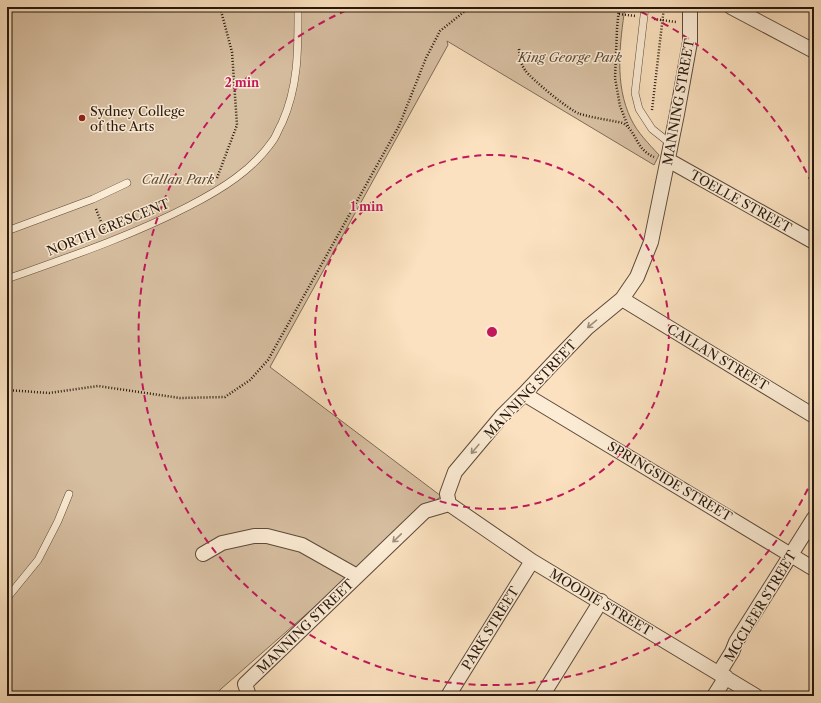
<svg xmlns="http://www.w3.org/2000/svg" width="821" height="703" font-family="'Libre Caslon Text',serif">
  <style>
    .green { fill: #d7bfa1; stroke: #7f6c58 }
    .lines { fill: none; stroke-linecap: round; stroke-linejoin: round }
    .lane-casing { stroke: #5c4a3b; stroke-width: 8 }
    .street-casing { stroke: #5c4a3b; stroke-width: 16 }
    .path { stroke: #27180f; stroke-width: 2.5; stroke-dasharray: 1 2; stroke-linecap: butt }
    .lane { stroke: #fcecd5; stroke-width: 7 }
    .street { stroke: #fcecd5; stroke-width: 14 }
    .oneway { stroke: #9c8d7c }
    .ring { fill: none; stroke: #c2185b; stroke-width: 2; stroke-dasharray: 7 5 }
    .poi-dot { fill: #8f2418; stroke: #fcecd5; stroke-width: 1.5 }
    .labels { text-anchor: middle; stroke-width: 3; stroke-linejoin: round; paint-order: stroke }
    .park-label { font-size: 13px; font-style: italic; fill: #5c4a3b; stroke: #fcecd5 }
    .street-label { font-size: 13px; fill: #27180f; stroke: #fcecd5 }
    .poi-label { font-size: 13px; fill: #27180f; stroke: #fcecd5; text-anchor: start }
    .centre { fill: #c2185b; stroke: #fcecd5; stroke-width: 2 }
    .ring-label { font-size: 12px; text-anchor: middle; font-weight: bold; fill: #c2185b; stroke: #fcecd5; stroke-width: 3; stroke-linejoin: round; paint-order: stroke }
  </style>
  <rect width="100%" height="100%" fill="#fbe1bf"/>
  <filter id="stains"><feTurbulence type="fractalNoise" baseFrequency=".005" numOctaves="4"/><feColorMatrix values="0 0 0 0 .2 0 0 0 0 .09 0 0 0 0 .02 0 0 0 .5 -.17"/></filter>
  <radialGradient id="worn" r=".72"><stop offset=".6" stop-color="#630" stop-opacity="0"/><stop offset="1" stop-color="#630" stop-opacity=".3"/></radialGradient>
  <!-- green -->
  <path class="green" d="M7,7H625C620,43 614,84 631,119C637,132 649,144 659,155L654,165L447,41L448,45L270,367L441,496L213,696H7Z"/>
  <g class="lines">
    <!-- lane casing -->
    <g class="lane-casing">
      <path id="lane" d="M645,7L635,93L639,109L652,129L671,144
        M7,231L93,199L127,183
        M7,279C69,257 131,236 189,206C222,189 253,170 274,139C277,134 279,128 282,123C299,85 298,48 298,7
        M7,598L38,560L58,521L69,494"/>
    </g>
    <!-- street casing -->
    <g class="street-casing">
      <path id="street" d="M731,7L814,51
        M668,160L814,242
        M622,299L814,416
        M524,394L814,569
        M449,504L447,494L455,472L502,416L524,394L557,359L588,327L622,299L637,277L651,242L677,114L690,42V7
        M449,504L532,561L756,696
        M203,554L222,543L254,536H267L302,545L357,576
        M719,673L732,652L736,642L814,518
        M249,696L245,684L425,511L449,504
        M448,696L532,561
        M542,696L601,601
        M714,696L726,677"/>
    </g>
    <!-- path -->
    <path class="path" d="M619,7L617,29L615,78L620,106L628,126
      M619,14L635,16
      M654,19L676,22
      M519,49C520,56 520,63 525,70C531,79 570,111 580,114C594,118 609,120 623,123C638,133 635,149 654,157
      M652,110L664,7
      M217,178L237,125L232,52L220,7
      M96,209L105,232
      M7,390L49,393L98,386L180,398L225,397L250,380L268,360L399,126L426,58L440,31L465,11L473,7"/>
    <!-- lane -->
    <use href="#lane" class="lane"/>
    <!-- street -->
    <use href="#street" class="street"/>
  </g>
  <!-- one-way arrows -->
  <defs><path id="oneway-shaft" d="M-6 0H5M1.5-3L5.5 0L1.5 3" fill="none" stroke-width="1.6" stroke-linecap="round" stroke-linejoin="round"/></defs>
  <g class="oneway">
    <use href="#oneway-shaft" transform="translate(592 324) rotate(140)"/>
    <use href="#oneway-shaft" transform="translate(475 449) rotate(130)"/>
    <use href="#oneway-shaft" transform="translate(397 538) rotate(136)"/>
  </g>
  <!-- distance rings -->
  <g class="ring">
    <circle cx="492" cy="332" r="177"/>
    <path d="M813 478A353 353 0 1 1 354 7M630 7A353 353 0 0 1 813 186"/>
  </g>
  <!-- markers -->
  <circle class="poi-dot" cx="82" cy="118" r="4"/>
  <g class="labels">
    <!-- park labels -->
    <g class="park-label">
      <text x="570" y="62">King George Park</text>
      <text x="178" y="184">Callan Park</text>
    </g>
    <!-- street labels -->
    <g class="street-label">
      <text transform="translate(678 102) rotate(-80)" y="5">MANNING STREET</text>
      <text transform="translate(741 201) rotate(29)" y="5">TOELLE STREET</text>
      <text transform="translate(108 227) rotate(-22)" y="5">NORTH CRESCENT</text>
      <text transform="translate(718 357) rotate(31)" y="5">CALLAN STREET</text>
      <text transform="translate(530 389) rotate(-47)" y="5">MANNING STREET</text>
      <text transform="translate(670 481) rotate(31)" y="5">SPRINGSIDE STREET</text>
      <text transform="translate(601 602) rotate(31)" y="5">MOODIE STREET</text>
      <text transform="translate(760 606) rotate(-59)" y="5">MCCLEER STREET</text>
      <text transform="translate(305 626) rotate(-44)" y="5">MANNING STREET</text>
      <text transform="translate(490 628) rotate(-58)" y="5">PARK STREET</text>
    </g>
    <!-- poi labels -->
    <g class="poi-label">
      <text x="90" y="116">Sydney College<tspan x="90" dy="15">of the Arts</tspan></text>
    </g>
  </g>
  <circle cx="492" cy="332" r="6" class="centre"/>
  <g class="ring-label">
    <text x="242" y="87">2 min</text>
    <text x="367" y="211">1 min</text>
  </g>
  <!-- margin -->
  <rect width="821" height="703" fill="none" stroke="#fbe1bf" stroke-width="24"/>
  <rect x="8" y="8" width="805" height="687" fill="none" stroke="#27180f" stroke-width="2"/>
  <rect x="12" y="12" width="797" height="679" fill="none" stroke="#27180f"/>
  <rect width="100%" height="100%" filter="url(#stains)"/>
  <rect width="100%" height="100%" fill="url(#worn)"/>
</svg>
